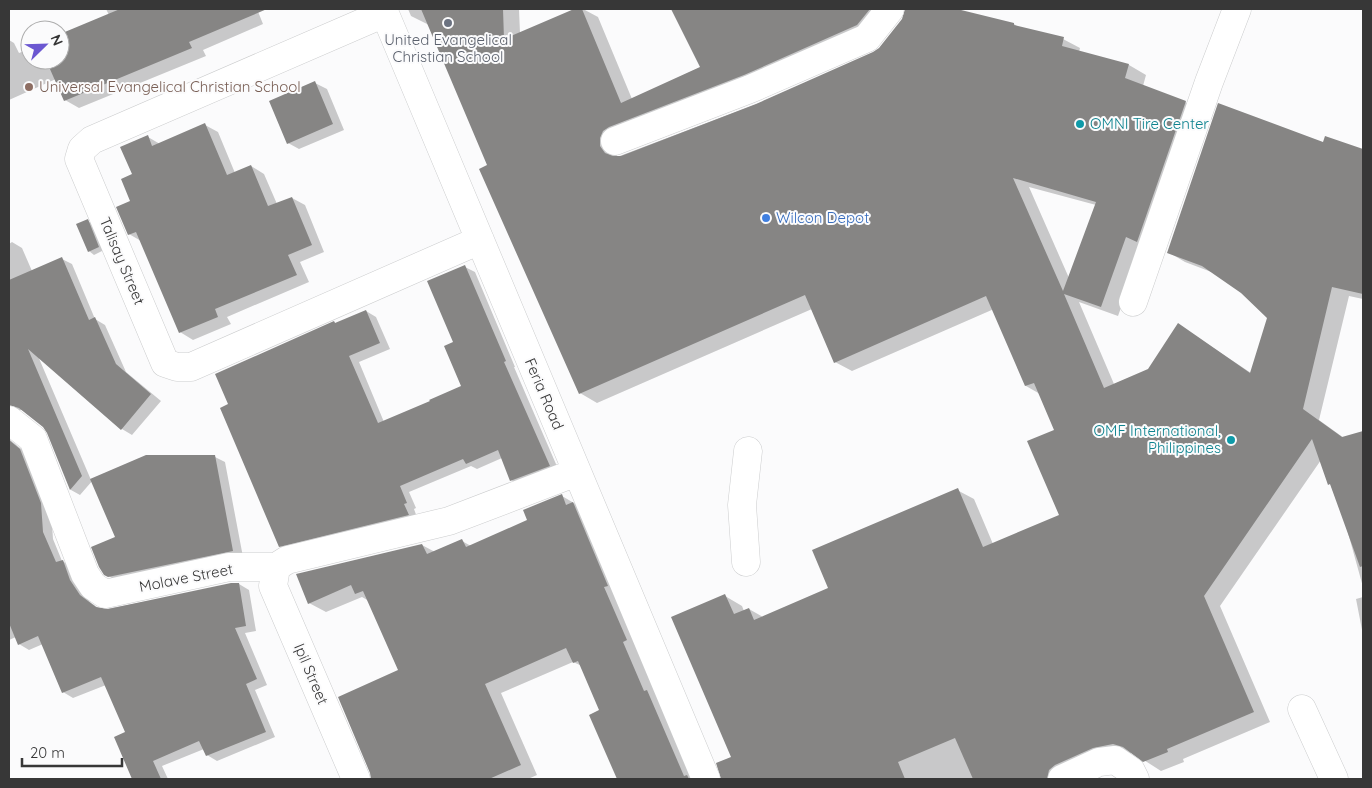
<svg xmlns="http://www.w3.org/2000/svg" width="1372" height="788" font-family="Quicksand,sans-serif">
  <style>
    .shadow { fill: #0003; fill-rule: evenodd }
    .building { fill: #868584; fill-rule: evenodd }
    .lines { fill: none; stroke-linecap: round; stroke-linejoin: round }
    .minor-casing { stroke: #cccdce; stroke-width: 29 }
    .minor { stroke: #fff; stroke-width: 28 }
    .worship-dot { fill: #6b7280; stroke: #fbfbfc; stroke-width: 2 }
    .education-dot { fill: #8d6e63; stroke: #fbfbfc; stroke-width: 2 }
    .culture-dot { fill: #0f9aa8; stroke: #fbfbfc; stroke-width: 2 }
    .shop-dot { fill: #3f7fe0; stroke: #fbfbfc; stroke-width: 2 }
    .labels { text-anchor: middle; stroke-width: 4; stroke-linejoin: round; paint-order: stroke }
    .worship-label { font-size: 15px; fill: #5b616d; stroke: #fbfbfc }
    .education-label { font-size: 15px; fill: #785e54; stroke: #fbfbfc; text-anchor: start }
    .culture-label { font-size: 15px; fill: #0d838f; stroke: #fbfbfc; text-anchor: start }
    .shop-label { font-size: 15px; fill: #366cbe; stroke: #fbfbfc; text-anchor: start }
    .street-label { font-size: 15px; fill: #373737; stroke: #fbfbfc }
  </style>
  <rect width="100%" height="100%" fill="#fbfbfc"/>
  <!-- shadow -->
  <path class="shadow" d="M106,9H257L263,24L203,50L206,56L79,108L65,100L56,79L9,100V40L14,43L19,53L30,49V60H60V36L109,15Z
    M408,9H519L520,33L577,9H583L598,17L632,99L701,67L677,17L686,9H895L616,148L617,157L757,104L874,53L880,49L903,19L906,9H951L1014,24L1020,28L1063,39L1080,48L1079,52L1129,65L1146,75L1143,86L1185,102L1202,112L1143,246L1118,316L1079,302L1114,384L1149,370L1179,325L1251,373L1269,318L1242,292L1214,273L1185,262L1168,252L1355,170L1363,175V299L1349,296L1319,420L1344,438L1363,432V587L1345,522L1321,460L1220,606L1270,722L1183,759L1184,762L1161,771L1136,755L1131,753L1110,757L1067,779H722V773L732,757L725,596L742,606L744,611L749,609L763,617L830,589L957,490L974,499L993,544L1060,516L1056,430L1040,394L1026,386L994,309L852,371L835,362L812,309L597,403L580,393L489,166L429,25L411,16ZM1029,187L1096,205L1069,278Z
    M315,83L327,89L344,130L299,149L288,143Z
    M205,125L218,132L235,173L251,166L264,174L277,204L292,198L305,205L324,252L300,262L309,282L227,317L231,324L193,340L180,332L141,241L129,234L133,175L148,137L160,144Z
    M87,221L93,224L104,250L94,255L89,251Z
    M12,242L22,248L32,271L62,259L72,264L95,319L105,325L126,372L161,401L132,435L122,429L38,356L91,480L215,457L225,462L243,557L119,582L105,574L117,538L93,480L80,495L71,490L48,432L44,426L22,410L13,411L9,414V244Z
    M465,267L475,272L515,367H514L559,471L522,486L511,480L502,458L477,469L471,466L409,492L416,508L414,509L418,520L290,552L280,546L229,405L334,322L336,324L366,311L376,317L390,349L359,362L384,422L463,387L455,343Z
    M9,439L30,456L51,510L53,539L62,561L73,567L80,587L90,602L101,610L239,584L249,590L256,631L245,633L267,685L255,690L275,737L217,761L207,755L204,749L162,766L168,779H133L116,738L126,733L106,685L73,698L63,692L43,644L29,650L19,644L16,637L9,640Z
    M562,496L579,506L697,779H618L590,715L601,711L582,666L573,662L501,693L537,775L528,779H372V772L399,671L369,601L362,597L326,612L309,603L422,545L435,552L462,541L471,546L529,520Z
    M1363,597V635L1356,599Z"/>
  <!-- building -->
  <path class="building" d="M120,9H267L189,42L192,48L64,101L46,60H60V34Z
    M421,9H503L504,39L574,9H582L621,103L700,67L671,9H870L857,25L744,75L609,127L603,131L600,138V146L605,153L613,156H621L756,104L873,52L879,48L902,19L905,9H957L1014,23V25L1064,37L1062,46L1129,64L1125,78L1186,101L1137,242L1126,237L1101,307L1064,294L1104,388L1148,369L1178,323L1250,373L1267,318L1241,293L1202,266L1167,253L1218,103L1323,142L1325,136L1363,149V294L1332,287L1303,409L1342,437L1363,431V566L1360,567L1330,484L1328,485L1312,439L1204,596L1254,712L1167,749L1168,752L1143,762L1123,747L1113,744L1093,748L1055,765L1049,770L1047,779H973L955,738L898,762L905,779H721L716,763L731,757L671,617L725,594L734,614L749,608L754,620L828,588L812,550L958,488L983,547L1059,515L1027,441L1054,430L1034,383L1025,386L986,296L834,363L805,295L579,394L479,169L487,165ZM1013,178L1096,202L1063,291Z
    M315,81L333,124L287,144L269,101Z
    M205,123L227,175L251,165L268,206L292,197L312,245L288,255L297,275L215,309L218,317L179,333L136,232L128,235L116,207L130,201L121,179L132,174L120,147L148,135L152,146Z
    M88,219L99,247L88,252L76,224Z
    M62,257L89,320L95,317L116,364L151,394L121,430L28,349L82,476L70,490L47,433L43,427L19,408L9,405V280Z
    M465,265L506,361L504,362L550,466L510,481L498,450L466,464L463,459L400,486L407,503L404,504L409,515L279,547L220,408L228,404L215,374L334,321L335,323L366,310L380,343L349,356L378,423L430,401L429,400L461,386L444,346L453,342L427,281Z
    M9,440L20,449L41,503L43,532L56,562L63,560L70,580L80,595L96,607L108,609L231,583H239L246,626L235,628L257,679L246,684L266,732L206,756L199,741L153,761L161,779H132L114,737L125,732L101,677L62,693L38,636L18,645L9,623Z
    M146,455H215L233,551L108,577L104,575L99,567L91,547L115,537L90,479Z
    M562,494L566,505L573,502L608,586L604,587L627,640L623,642L644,691L647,690L684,776L687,775L689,779H617L589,715L599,710L578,661L573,663L566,648L485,684L521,765L489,779H371L370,773L338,697L398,670L363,591L355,594L351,585L308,604L296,574L422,544L427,554L462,539L466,547L527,520L523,510Z"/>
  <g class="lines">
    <!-- minor casing -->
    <g class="minor-casing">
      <path id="minor" d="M383,9L706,779
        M385,13L92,140L82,149L79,159L165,363L177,367H191L480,240
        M615,141L750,89L867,38L890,9
        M1133,302L1209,82L1237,9
        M9,420L33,439L85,574L93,586L105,594L229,567H276L287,560L449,521L577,472
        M746,562L742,505L748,451
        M276,567L273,586L356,779
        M1302,709L1334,779
        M1062,779L1099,762L1115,760L1131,771L1135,779"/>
    </g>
    <!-- minor -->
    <use href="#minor" class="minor"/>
  </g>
  <!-- markers -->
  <circle class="worship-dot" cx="448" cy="23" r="5"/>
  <circle class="education-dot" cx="29" cy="87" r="5"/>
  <g class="culture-dot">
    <circle cx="1080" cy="124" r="5"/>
    <circle cx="1231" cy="440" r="5"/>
  </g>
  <circle class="shop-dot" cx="766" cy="218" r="5"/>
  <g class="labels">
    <!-- worship labels -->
    <g class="worship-label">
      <text x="448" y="45">United Evangelical<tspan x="448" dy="17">Christian School</tspan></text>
    </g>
    <!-- education labels -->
    <g class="education-label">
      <text x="39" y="92">Universal Evangelical Christian School</text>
    </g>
    <!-- culture labels -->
    <g class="culture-label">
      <text x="1090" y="129">OMNI Tire Center</text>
      <text x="1221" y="436" text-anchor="end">OMF International,<tspan x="1221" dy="17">Philippines</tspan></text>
    </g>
    <!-- shop labels -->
    <g class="shop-label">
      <text x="776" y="223">Wilcon Depot</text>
    </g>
    <!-- street labels -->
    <g class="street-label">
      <text transform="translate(122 261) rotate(67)" y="5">Talisay Street</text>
      <text transform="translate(544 394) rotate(67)" y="5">Feria Road</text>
      <text transform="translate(186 578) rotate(-11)" y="5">Molave Street</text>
      <text transform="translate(311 674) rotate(67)" y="5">Ipil Street</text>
    </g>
  </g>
  <!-- border -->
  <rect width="1372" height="788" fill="none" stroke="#373737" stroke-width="20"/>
  <!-- north arrow -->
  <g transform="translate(45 45) rotate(67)"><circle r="24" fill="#fbfbfc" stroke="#adadad"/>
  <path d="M0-4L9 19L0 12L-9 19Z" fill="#6b57d1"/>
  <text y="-8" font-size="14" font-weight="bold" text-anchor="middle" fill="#373737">N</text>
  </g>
  <!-- scale -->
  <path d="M22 758v8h100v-8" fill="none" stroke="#373737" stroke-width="2.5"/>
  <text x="30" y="758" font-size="15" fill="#373737" stroke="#fbfbfc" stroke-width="4" paint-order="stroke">20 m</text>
</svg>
